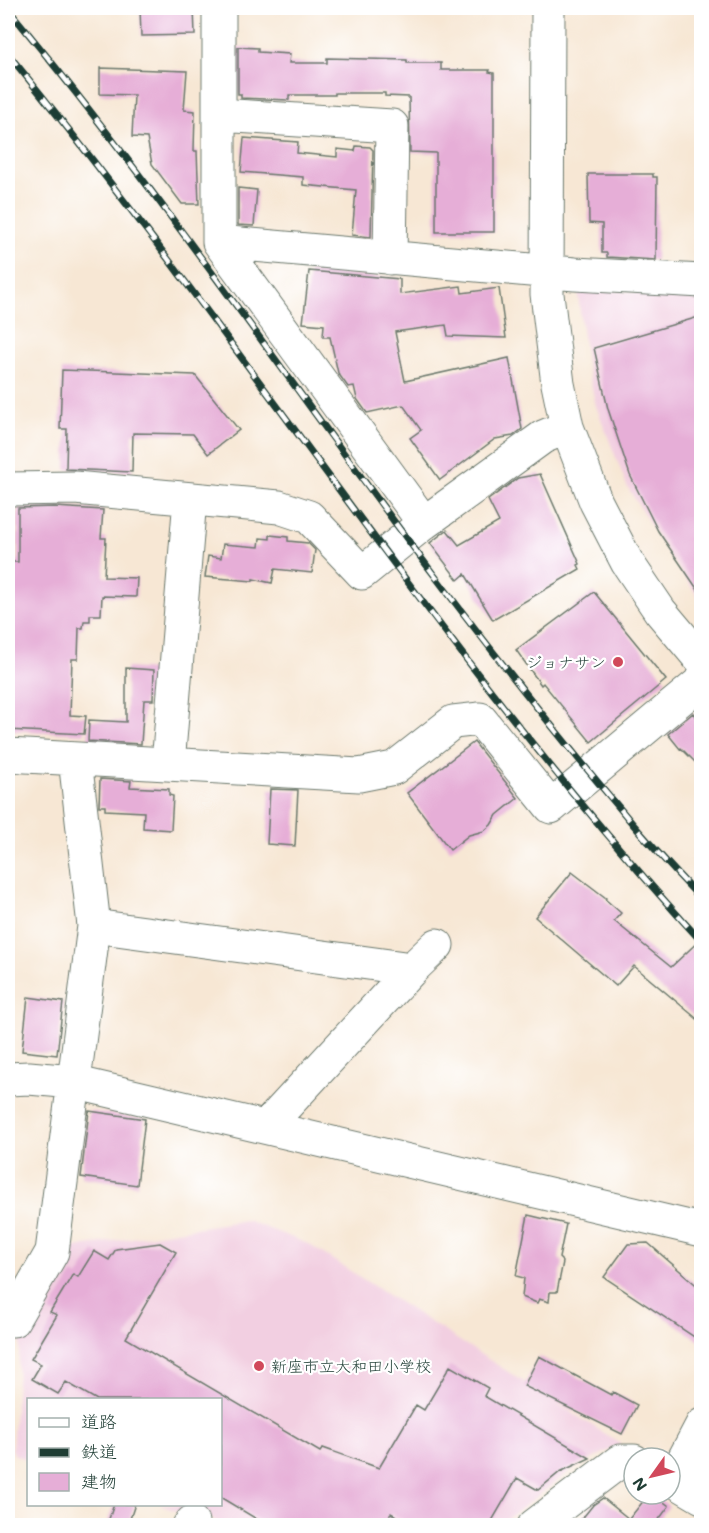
<svg xmlns="http://www.w3.org/2000/svg" width="709" height="1533" font-family="Mali,'Klee One',sans-serif">
  <style>
    .built { fill: #f2cfe1 }
    .building { fill: #e6aed7 }
    .lines { fill: none; stroke-linecap: round; stroke-linejoin: round }
    .minor-casing { stroke: #6b786c; stroke-width: 35 }
    .minor { stroke: #fff; stroke-width: 33 }
    .rail-casing { stroke: #1f3d34; stroke-width: 7 }
    .rail { stroke: #fff; stroke-width: 4.5; stroke-dasharray: 14; stroke-linecap: butt }
    .poi-dot { fill: #d1495b; stroke: #fff; stroke-width: 2 }
    .labels { text-anchor: middle; stroke-width: 4.5; stroke-linejoin: round; paint-order: stroke }
    .poi-label { font-size: 16px; fill: #1f3d34; stroke: #fff; text-anchor: end }
  </style>
  <rect width="100%" height="100%" fill="#fff"/>
  <filter id="ink" filterUnits="userSpaceOnUse"><feTurbulence type="fractalNoise" baseFrequency=".0167" numOctaves="2"/><feDisplacementMap in="SourceGraphic" scale="12" xChannelSelector="R" yChannelSelector="G"/><feConvolveMatrix kernelMatrix="1 2 1 2 8 2 1 2 1" color-interpolation-filters="sRGB"/></filter>
  <filter id="wash" filterUnits="userSpaceOnUse"><feTurbulence type="fractalNoise" baseFrequency=".008" numOctaves="4" result="noise"/><feDisplacementMap in="SourceGraphic" scale="24" xChannelSelector="R" yChannelSelector="G"/><feGaussianBlur stdDeviation="1.35" result="paint"/><feColorMatrix in="noise" values="0 0 0 0 0 0 0 0 0 0 0 0 0 0 0 0 0 1.4 0 .05"/><feComposite in="paint" operator="in"/></filter>
  <g filter="url(#wash)">
    <rect width="100%" height="100%" fill="#f7e7d4"/>
    <!-- built -->
    <path class="built" d="M585,288L701,298V601L667,552L627,486L596,406L586,361L578,294Z
      M246,1220L308,1244L621,1444L573,1469L498,1526L223,1525L201,1513L177,1511L159,1505L220,1504V1400H28V1460L15,1455L12,1449L21,1333L70,1248Z"/>
    <g id="blocks">
      <!-- building -->
      <path class="building" d="M140,8H194L195,35L141,36Z
        M238,47L258,48V52L290,54L289,63H327V58L407,60V63H441V70H490L489,72L494,73V232H436V153L410,152L409,97L385,96V93H335V95H289V100L241,98V94H238Z
        M100,68L187,71L184,110L195,111L194,151H197L199,204H182L152,164L147,138L132,137L134,95L100,94Z
        M244,138L298,142L297,153L337,157V149L355,151L356,146L370,147L373,150L371,237L352,235L356,190L303,185V177L241,172Z
        M588,174H653V177H657L656,260L607,257V253H602V224L589,223Z
        M238,188L257,190L254,226L238,225Z
        M309,271L400,279V294L461,286L462,293L499,288L506,338L448,336L446,325L395,332L405,381L509,358L522,429L513,436L495,439L440,480L410,438L421,430L403,405L367,413L357,399L354,386L348,387L338,373L330,337H323L324,325L303,323Z
        M702,316V596L658,531L630,475L608,409L594,348Z
        M62,370L195,375L239,430L208,454L193,434L133,433L132,472L66,469L67,429H60Z
        M540,474L580,564L578,565L580,569L493,620L465,574L458,580L430,543L447,530L459,545L499,522L488,500L518,478Z
        M55,507L103,510L101,538H106L104,577L137,578L136,597L102,596L101,615H90V621H84L83,628H79L78,659H72L70,715L86,716L84,734L8,730V562H18V508Z
        M270,535L288,537V541L308,543L315,550L312,573L275,569L272,583L253,579V581L205,577L208,556L221,558L223,544L259,547L260,538L270,539Z
        M594,592L666,680L591,742L543,683L541,685L516,650Z
        M126,668L154,670L153,700H144L141,744L88,741L89,720L126,722Z
        M693,713L702,724V769L681,748L680,749L668,734Z
        M474,742L518,798L497,815L491,825L484,831L469,835L450,850L407,793Z
        M100,779L131,781L130,787L169,789V795L173,796L171,830L143,828L144,812L105,810V806H99Z
        M270,789L298,790L295,846L267,844Z
        M572,872L606,898L605,899L621,913L614,921L671,967L702,938V1023L634,966L616,986L535,917Z
        M28,997L63,1002L57,1055L22,1051Z
        M89,1111L145,1119L137,1185L81,1177Z
        M528,1215L566,1224L559,1258L563,1262L557,1292H550L549,1302L539,1299L537,1303L522,1297L524,1278L516,1276Z
        M160,1243L176,1252L126,1338L320,1452L323,1448L379,1468L416,1405L424,1410L450,1366L488,1388L484,1396L590,1458L560,1472L538,1490L517,1478L489,1526H414L391,1513L384,1526H268L220,1497V1400H97L66,1382L58,1394L32,1379L41,1364L31,1359L57,1315L50,1312L73,1274L78,1277L94,1251L109,1260L116,1249Z
        M648,1243L702,1290V1342L604,1277L628,1244Z
        M539,1356L611,1395L613,1392L637,1405L622,1434L524,1386Z
        M649,1494H653L669,1506L654,1526H576L593,1505L603,1498L629,1519Z
        M114,1504H135L128,1525H107Z"/>
    </g>
  </g>
  <g filter="url(#ink)">
    <use href="#blocks" fill-opacity="0" stroke="#6b786c" stroke-width="1.5"/>
    <g class="lines">
      <!-- minor casing -->
      <g class="minor-casing">
        <path id="minor" d="M219,8V242L424,523
          M548,8L547,294L558,384L567,427L596,502L627,562L660,611L702,661
          M219,115L392,126L390,258
          M219,242L575,274L702,281
          M8,489L75,488L279,507L309,517L362,573L424,523L543,437L567,427
          M8,755L359,775L394,768L453,722L480,719L551,807L702,681
          M168,764L190,499
          M94,926L412,969
          M8,1079L29,1078L73,1082L702,1230
          M266,1127L412,969L437,945
          M8,1320H13L52,1252L94,926L75,759
          M670,1478L702,1497
          M673,1480L702,1425
          M189,1526L192,1522
          M534,1526L620,1461H634"/>
      </g>
      <!-- minor -->
      <use href="#minor" class="minor"/>
      <!-- rail casing -->
      <g class="rail-casing">
        <path id="rail" d="M8,9C158,189 290,384 431,571C493,653 556,733 622,811C647,842 675,871 702,900
          M8,54C246,344 447,665 702,942"/>
      </g>
      <!-- rail -->
      <use href="#rail" class="rail"/>
    </g>
  </g>
  <!-- markers -->
  <g class="poi-dot">
    <circle cx="618" cy="662" r="6"/>
    <circle cx="259" cy="1366" r="6"/>
  </g>
  <g class="labels">
    <!-- poi labels -->
    <g class="poi-label">
      <text x="606" y="668">ジョナサン</text>
      <text x="271" y="1372" text-anchor="start">新座市立大和田小学校</text>
    </g>
  </g>
  <!-- margin -->
  <rect width="709" height="1533" fill="none" stroke="#fff" stroke-width="30"/>
  <!-- legend -->
  <rect x="27" y="1398" width="195" height="108" fill="#ffffff" stroke="#a5b1ae" stroke-width="1.5"/>
  <rect x="39" y="1418" width="30" height="9" fill="#ffffff" stroke="#a5b1ae" stroke-width="1.5"/>
  <text x="81" y="1428" font-size="18" fill="#1f3d34">道路</text>
  <rect x="39" y="1448" width="30" height="9" fill="#1f3d34" stroke="#a5b1ae" stroke-width="1.5"/>
  <text x="81" y="1458" font-size="18" fill="#1f3d34">鉄道</text>
  <rect x="39" y="1473" width="30" height="18" fill="#e6aed7" stroke="#a5b1ae" stroke-width="1.5"/>
  <text x="81" y="1488" font-size="18" fill="#1f3d34">建物</text>
  <!-- north arrow -->
  <g transform="translate(652 1476) rotate(236)"><circle r="28" fill="#ffffff" stroke="#a5b1ae" stroke-width="1.5"/>
  <path d="M0-4.5L10 22L0 15L-10 22Z" fill="#d1495b"/>
  <text y="-9" font-size="16" font-weight="bold" text-anchor="middle" fill="#1f3d34">N</text>
  </g>
</svg>
